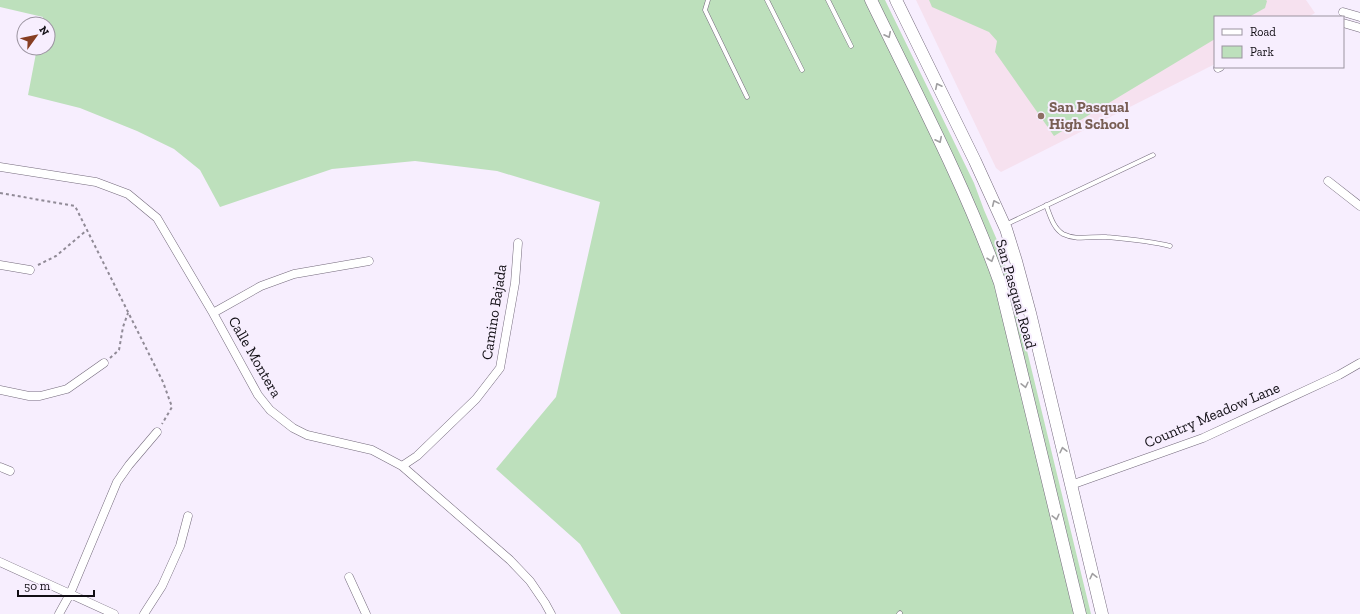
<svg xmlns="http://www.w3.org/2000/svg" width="1360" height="614" font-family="'Zilla Slab',serif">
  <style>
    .education { fill: #f6e1ef }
    .green { fill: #bde0bc }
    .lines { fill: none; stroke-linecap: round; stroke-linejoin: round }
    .service-casing { stroke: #746a7c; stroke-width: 5 }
    .minor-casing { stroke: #746a7c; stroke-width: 9 }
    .secondary-casing { stroke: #746a7c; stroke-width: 13 }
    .path { stroke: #908a96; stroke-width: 2; stroke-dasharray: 3 3; stroke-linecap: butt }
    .service { stroke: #fff; stroke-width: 4 }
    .minor { stroke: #fff; stroke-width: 8 }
    .secondary { stroke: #fff; stroke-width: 12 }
    .oneway { stroke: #a09fa1 }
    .education-dot { fill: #8d6e63; stroke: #f7eefe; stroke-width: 1.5 }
    .labels { text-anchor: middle; stroke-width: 4; stroke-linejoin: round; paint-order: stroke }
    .education-label { font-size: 15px; font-weight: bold; fill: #785e54; stroke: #f7eefe; text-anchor: start }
    .street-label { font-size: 15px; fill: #110e14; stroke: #f7eefe }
  </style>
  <rect width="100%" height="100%" fill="#f7eefe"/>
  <!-- education -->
  <path class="education" d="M916,0H1306L1315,13L1308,17H1215V64L1001,172L996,168Z"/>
  <!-- green -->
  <path class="green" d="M0,0H885L974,183L984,210L1000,247L1011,285L1091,614H621L580,544L496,469L556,397L600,202L497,171L415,161L332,169L220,207L200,170L174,149L137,131L80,108L28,95L37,48H48V24H42L43,17L0,7Z
    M929,0H1266L1267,1L1265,8L1249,17H1215V39L1054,136L995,52L997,41L989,32L932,7Z"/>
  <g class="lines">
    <!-- service casing -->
    <g class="service-casing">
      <path id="service" d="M708,0L705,10L747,97
        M767,0L802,70
        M828,0L851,46
        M1046,205C1050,215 1053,228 1063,234C1077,241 1092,236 1106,237C1127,239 1150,241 1170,246
        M1005,225L1153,155
        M899,614L900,613"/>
    </g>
    <!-- minor casing -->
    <g class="minor-casing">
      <path id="minor" d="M1343,12L1360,17
        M1343,23L1360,28
        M1218,68L1220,67
        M0,167L96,182L128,194L157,218L213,313L258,395L270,410L293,428L307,435L372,450L402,466L510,560L530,581L545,603L551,614
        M1328,181L1360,206
        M0,265L30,270
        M213,313L261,286L294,274L369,261
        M0,390L29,396H40L67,389L104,363
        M402,466L417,456L476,399L500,368L515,283L518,243
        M0,467L10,471
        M1071,485L1203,438L1339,375L1360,363
        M0,562L114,614
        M349,577L366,614
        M59,614L70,594L117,482L129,465L157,432
        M144,614L162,586L180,546L188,516"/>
    </g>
    <!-- secondary casing -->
    <g class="secondary-casing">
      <path id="secondary" d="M871,0C916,93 965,185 1000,283L1080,614
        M896,0L975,161L1006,229L1016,261L1030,313L1102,614"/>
    </g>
    <!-- path -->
    <path class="path" d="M0,193L75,206L163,382L172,407L162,424
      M38,265L56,256L87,230
      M110,358L119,350L123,327L128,313"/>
    <!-- service -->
    <use href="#service" class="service"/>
    <!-- minor -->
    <use href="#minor" class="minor"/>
    <!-- secondary -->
    <use href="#secondary" class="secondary"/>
  </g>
  <!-- one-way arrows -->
  <defs><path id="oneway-chevron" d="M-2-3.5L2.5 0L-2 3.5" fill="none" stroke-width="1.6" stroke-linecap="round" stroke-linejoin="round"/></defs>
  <g class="oneway">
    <use href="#oneway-chevron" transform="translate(888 35) rotate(64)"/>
    <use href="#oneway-chevron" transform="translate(938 86) rotate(-116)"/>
    <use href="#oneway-chevron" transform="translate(939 140) rotate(64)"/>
    <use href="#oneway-chevron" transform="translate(995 203) rotate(-114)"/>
    <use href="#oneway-chevron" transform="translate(991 259) rotate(71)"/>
    <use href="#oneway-chevron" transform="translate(1025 385) rotate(77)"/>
    <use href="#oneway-chevron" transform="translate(1063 450) rotate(-103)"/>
    <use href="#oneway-chevron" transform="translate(1056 517) rotate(76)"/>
    <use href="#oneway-chevron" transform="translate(1093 576) rotate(-103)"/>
  </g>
  <!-- markers -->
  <circle class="education-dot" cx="1041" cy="116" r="4"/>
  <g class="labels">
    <!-- education labels -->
    <g class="education-label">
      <text x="1049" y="112">San Pasqual<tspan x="1049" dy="17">High School</tspan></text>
    </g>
    <!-- street labels -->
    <g class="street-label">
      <text transform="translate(1016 294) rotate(74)" y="5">San Pasqual Road</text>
      <text transform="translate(494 312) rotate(-81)" y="5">Camino Bajada</text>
      <text transform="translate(255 357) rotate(60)" y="5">Calle Montera</text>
      <text transform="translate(1212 415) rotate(-23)" y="5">Country Meadow Lane</text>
    </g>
  </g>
  <!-- legend -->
  <rect x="1214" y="16" width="130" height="52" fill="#f7eefe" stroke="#9b94a0"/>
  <rect x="1222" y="29" width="20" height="6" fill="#ffffff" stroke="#9b94a0"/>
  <text x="1250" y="36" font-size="12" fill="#110e14">Road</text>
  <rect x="1222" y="46" width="20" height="12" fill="#bde0bc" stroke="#9b94a0"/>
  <text x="1250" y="56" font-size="12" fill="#110e14">Park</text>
  <!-- north arrow -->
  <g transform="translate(36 36) rotate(57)"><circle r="19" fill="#f7eefe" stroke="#9b94a0"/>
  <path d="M0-3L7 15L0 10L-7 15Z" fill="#873e22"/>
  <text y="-6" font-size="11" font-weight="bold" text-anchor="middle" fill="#110e14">N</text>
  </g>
  <!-- scale -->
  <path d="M18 590v6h76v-6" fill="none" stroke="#110e14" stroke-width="2"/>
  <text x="24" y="590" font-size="12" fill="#110e14" stroke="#f7eefe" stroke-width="3" paint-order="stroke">50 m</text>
</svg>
